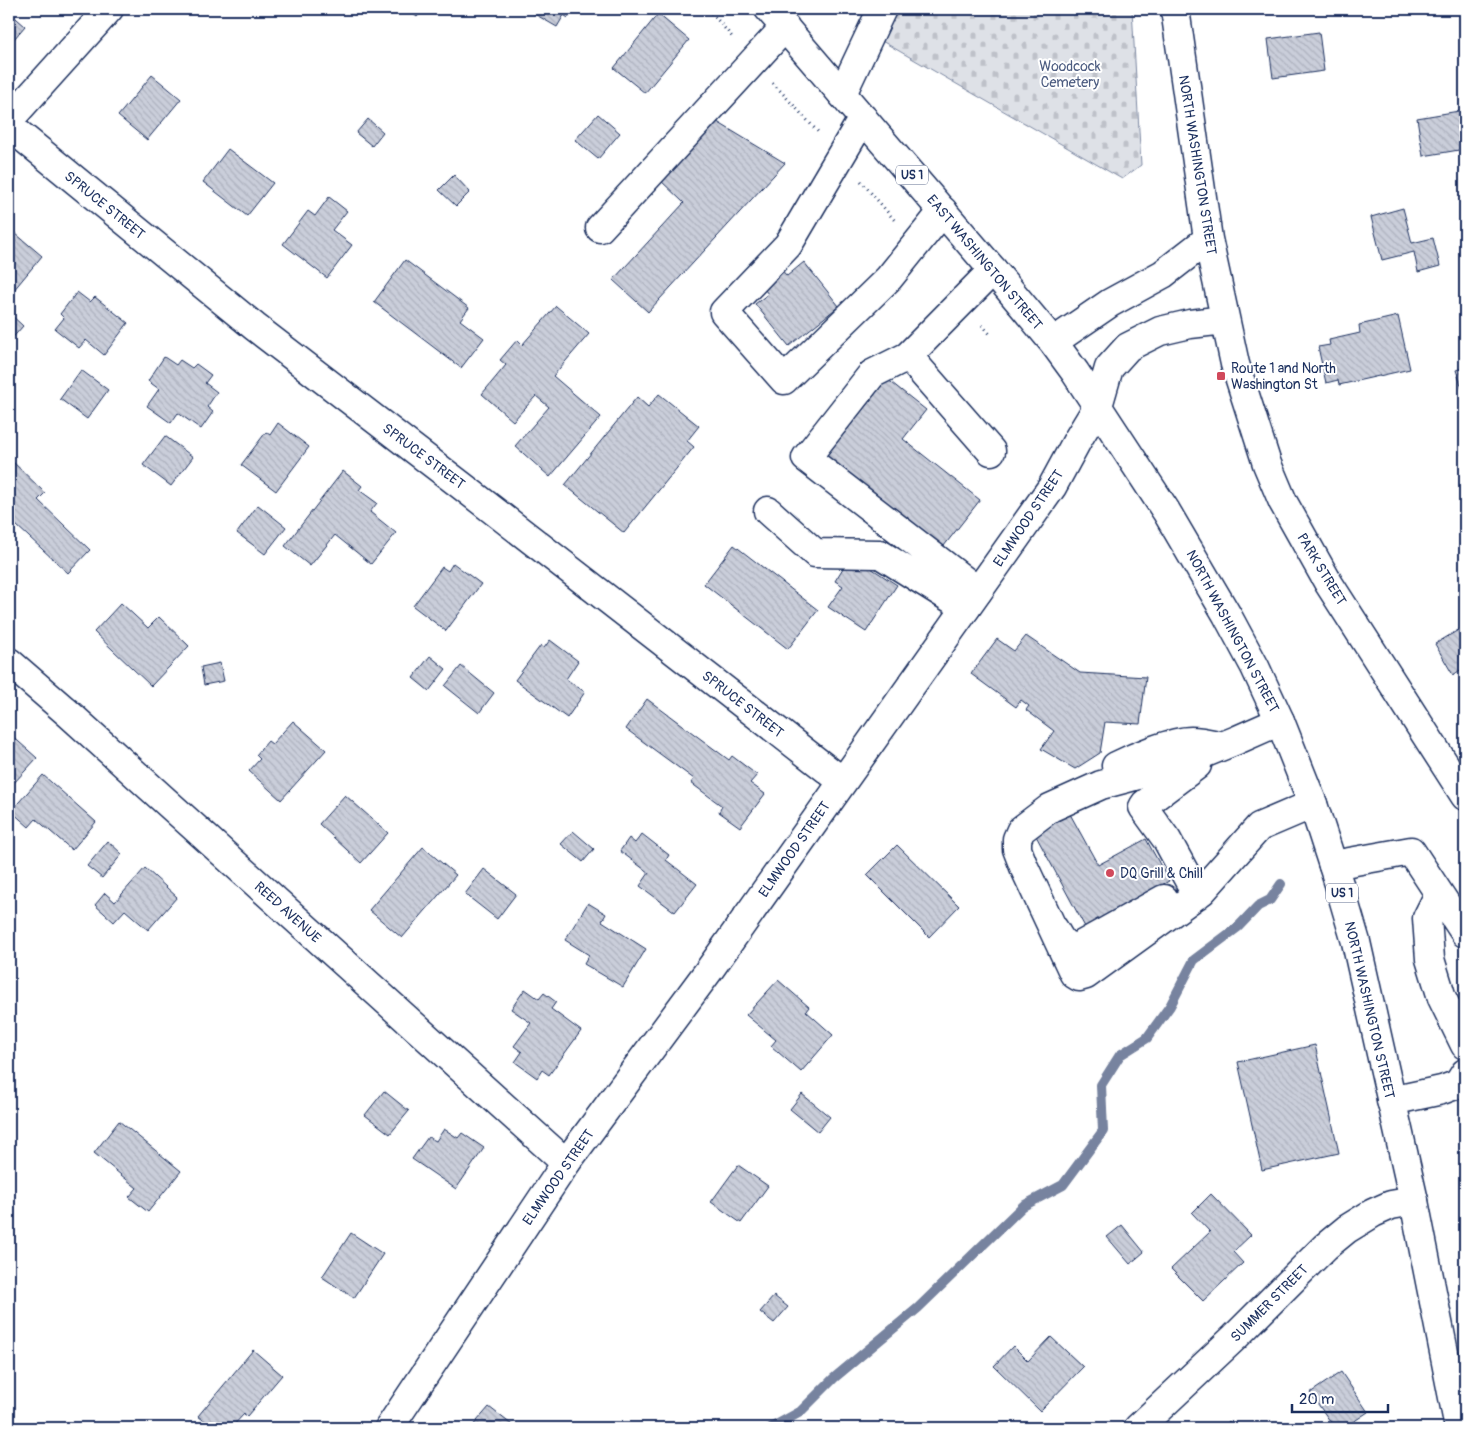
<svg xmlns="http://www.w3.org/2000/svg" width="1474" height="1437" font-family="Pangolin,sans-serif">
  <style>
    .cemetery { fill: url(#cemetery-stones); stroke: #7c88a2 }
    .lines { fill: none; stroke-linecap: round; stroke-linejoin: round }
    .stream { stroke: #77839f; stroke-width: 10 }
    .building { fill: url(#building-back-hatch); stroke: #1b2f5e }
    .minor-casing { stroke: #1b2f5e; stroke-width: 31 }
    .major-casing { stroke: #1b2f5e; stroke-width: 31 }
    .path { stroke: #1b2f5e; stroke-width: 3; stroke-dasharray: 1 4; stroke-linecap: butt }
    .minor { stroke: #fff; stroke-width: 28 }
    .major { stroke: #fff; stroke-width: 28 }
    .poi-dot { fill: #d1495b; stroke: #fff; stroke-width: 2 }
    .labels { text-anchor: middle; stroke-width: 4; stroke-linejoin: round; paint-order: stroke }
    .shield { fill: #fff; stroke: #5f6d8e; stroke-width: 1 }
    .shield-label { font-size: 12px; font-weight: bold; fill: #1b2f5e }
    .park-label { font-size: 14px; fill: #4c5c80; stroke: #fff }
    .street-label { font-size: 14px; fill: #1b2f5e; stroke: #fff }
    .poi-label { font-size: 14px; fill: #1b2f5e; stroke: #fff; text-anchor: start }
  </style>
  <defs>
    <pattern id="cemetery-stones" width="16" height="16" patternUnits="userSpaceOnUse" patternTransform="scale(1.25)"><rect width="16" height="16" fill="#dee1e7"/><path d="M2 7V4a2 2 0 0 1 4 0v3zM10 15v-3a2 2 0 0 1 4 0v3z" fill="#bec1c9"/></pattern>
    <pattern id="building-back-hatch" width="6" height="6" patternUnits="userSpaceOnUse" patternTransform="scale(1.25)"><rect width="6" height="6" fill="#caceda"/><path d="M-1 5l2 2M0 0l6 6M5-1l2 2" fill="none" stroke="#adb1be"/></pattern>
  </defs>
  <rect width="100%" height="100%" fill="#fff"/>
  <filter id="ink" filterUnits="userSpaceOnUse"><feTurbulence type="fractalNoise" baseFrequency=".02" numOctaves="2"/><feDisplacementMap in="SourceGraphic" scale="10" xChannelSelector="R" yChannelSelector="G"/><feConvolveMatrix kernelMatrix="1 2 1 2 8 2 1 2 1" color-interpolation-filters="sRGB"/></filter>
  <g filter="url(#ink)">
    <!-- cemetery -->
    <path class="cemetery" d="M893,9H1132L1141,165L1122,179L880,40Z"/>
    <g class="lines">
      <!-- stream -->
      <path class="stream" d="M771,1428L800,1412L834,1378L918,1308L1023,1206L1063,1185L1103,1131L1101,1085L1120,1055L1147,1038L1170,1006L1194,960L1238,927L1258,906L1270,900L1281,884"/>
    </g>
    <!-- building -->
    <path class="building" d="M407,9H424L417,17Z
      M438,9H448L444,14Z
      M526,9H574L568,18L564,15L557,27Z
      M9,12L25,26L9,45Z
      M658,14L689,40L645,93L614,68Z
      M1319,32L1324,71L1273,78L1268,39Z
      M152,75L181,99L147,140L118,116Z
      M1465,110V149L1423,156L1417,118Z
      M598,114L620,133L598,159L575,140Z
      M709,117L785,163L648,312L613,280L684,203L658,178Z
      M368,119L383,132L372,146L356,133Z
      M228,149L273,183L247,216L203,182Z
      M454,175L470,192L456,206L439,190Z
      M329,197L347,211L332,230L352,245L327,278L283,244L308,211L315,216Z
      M1403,208L1412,243L1433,238L1440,266L1418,272L1414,252L1382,260L1371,217Z
      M9,228L42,256L13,291L9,288Z
      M405,260L469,308L460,320L484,338L461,368L374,302Z
      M804,262L839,306L789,346L755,304L768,294L759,282L778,266L787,276Z
      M77,292L90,302L95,297L128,323L104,355L86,340L79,348L55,329L64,318L60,314Z
      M556,306L589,334L553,376L601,417L550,477L515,446L549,407L536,396L513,421L482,394L506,365L500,360L517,340L522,345Z
      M9,313L23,326L9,342Z
      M1398,316L1410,369L1339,385L1338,380L1326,383L1318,347L1330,345L1329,340L1360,333L1359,325Z
      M164,357L176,365L180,360L192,368L196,364L211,375L205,383L217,392L207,407L213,412L201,429L178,413L171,423L147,406L159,389L148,381Z
      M1465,367V397L1456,370Z
      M81,370L108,390L87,419L60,399Z
      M887,379L926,410L903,439L980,500L940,551L823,460Z
      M659,394L699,426L687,441L694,447L624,533L565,485L637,397L648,407Z
      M278,423L309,447L276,491L241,465L266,432L270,435Z
      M165,436L193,457L171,486L143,465Z
      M9,458L45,493L38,500L90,550L68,573L16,525L10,532L9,531Z
      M343,471L362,486L359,490L377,503L370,512L396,533L371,564L335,535L310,566L285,546Z
      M258,505L286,527L265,554L237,533Z
      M734,545L818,610L788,649L704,584Z
      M848,560L860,561L897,585L866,632L828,607L843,586L835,581Z
      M453,563L481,584L446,631L413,606L442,567L448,571Z
      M121,603L148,628L159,617L189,646L151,686L94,632Z
      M1465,626V667L1453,675L1435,644Z
      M1026,636L1080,673L1146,677L1140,724L1105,722L1100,753L1075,769L1041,749L1054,731L1026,710L1029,706L1021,700L1016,707L971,674L997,639L1014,651Z
      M550,640L578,661L566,679L585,692L567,718L515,680L541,645L544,648Z
      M430,656L446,669L429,691L413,678Z
      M220,663L224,681L204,685L201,667Z
      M461,666L494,693L479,713L445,686Z
      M647,699L729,760L732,756L757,775L750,783L765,794L740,827L719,812L722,806L691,783L694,779L626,729Z
      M293,721L326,750L281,800L249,771L260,759L256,755L268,741L272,744Z
      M10,734L37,758L13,784L9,781Z
      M43,775L96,822L72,850L36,819L29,827L11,811Z
      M345,795L388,833L361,863L319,824Z
      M1070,814L1098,865L1146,839L1169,881L1085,927L1035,834Z
      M573,831L594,849L583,862L561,844Z
      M642,834L669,855L666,860L697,884L675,912L640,886L649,873L620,851L629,838L635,843Z
      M108,841L122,854L102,878L87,866Z
      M897,845L959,906L929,937L867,875Z
      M423,847L456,875L402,938L369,910Z
      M145,868L177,897L148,930L125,910L114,922L95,905L105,893L115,902Z
      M484,869L516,894L497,919L465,894Z
      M588,903L606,914L602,921L646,949L623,987L584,964L589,955L565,940Z
      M778,980L809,1007L806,1011L833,1035L801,1072L771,1046L776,1040L746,1015Z
      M525,989L539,999L544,993L556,1002L551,1009L581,1031L549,1075L542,1070L537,1078L515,1062L522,1052L514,1046L531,1023L511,1009Z
      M1465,996V1020L1454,1002Z
      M1315,1045L1339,1153L1262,1170L1238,1062Z
      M384,1091L409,1111L390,1134L365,1115Z
      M802,1094L830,1117L818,1132L790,1109Z
      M119,1121L181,1171L148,1212L129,1197L137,1188L94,1153Z
      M444,1129L458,1138L462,1133L484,1148L456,1189L412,1159L428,1137L436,1141Z
      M738,1165L768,1186L741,1223L711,1202Z
      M1211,1194L1251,1235L1233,1252L1243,1263L1203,1301L1171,1269L1210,1232L1192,1213Z
      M1122,1225L1144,1252L1130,1264L1107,1237Z
      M351,1233L383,1254L354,1298L322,1277Z
      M774,1296L788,1307L774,1323L760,1312Z
      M1051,1337L1083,1367L1040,1411L994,1366L1013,1346L1028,1361Z
      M253,1350L282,1375L247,1416L244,1414L231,1428H213L198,1416Z
      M1341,1372L1368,1412L1344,1428H1335L1310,1393Z
      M489,1407L516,1428H471Z
      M1229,1421L1236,1428H1222Z"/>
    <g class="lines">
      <!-- minor casing -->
      <g class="minor-casing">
        <path id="minor" d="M842,94L882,9
          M863,118L788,245L724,312L784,380L889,278L943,211
          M9,120L109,9
          M9,126L255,327L462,486L842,781
          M600,228L785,27
          M908,356L991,451
          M768,511L815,553L880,554L966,608
          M978,591L806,458L872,374L908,356L993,270
          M9,662L69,714L566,1163
          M1280,721L1237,740L1176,765L1101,785L1050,808L1021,830L1017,839V849L1024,867L1074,974L1079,977L1086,975L1202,891L1259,827L1313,804
          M1197,765L1145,804L1143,807L1167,840L1197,895
          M1116,766C1134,757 1172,741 1191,741C1200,741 1209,743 1218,745
          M1333,865L1411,851L1465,933
          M1439,894L1427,918L1430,959L1442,998L1465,1045
          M1054,929C1061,941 1063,947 1078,947L1164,899
          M1391,1101L1442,1090L1458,1084L1465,1073
          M1138,1428L1235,1337L1325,1247L1347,1229L1373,1213L1391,1205L1414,1201"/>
      </g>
      <!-- major casing -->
      <g class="major-casing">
        <path id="major" d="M769,9L993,270L1053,342L1075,372L1166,511L1227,615L1255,667L1280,721L1313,804L1339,884L1356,942L1414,1201L1459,1428
          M1175,9L1208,239L1235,364L1267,464L1283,502L1329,584L1465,796
          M1053,342L1110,303L1163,274L1208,239
          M389,1428L566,1163L710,969L1052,487L1078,439L1098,406L1109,368L1128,347L1160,331L1190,324L1225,320"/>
      </g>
      <!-- path -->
      <path class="path" d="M708,9L734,39
        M773,83L819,133
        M861,181L896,222
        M982,325L990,334"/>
      <!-- minor -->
      <use href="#minor" class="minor"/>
      <!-- major -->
      <use href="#major" class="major"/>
    </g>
  </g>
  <!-- markers -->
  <g class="poi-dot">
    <rect x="1216" y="371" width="10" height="10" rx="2.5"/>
    <circle cx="1110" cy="873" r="5"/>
  </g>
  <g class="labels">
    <!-- shield labels -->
    <g class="shield">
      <rect x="896" y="165.5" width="32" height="19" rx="4"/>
      <rect x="1326" y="883.5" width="32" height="19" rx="4"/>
    </g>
    <g class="shield-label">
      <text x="912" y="179">US 1</text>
      <text x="1342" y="897">US 1</text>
    </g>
    <!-- park labels -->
    <g class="park-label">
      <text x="1070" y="71">Woodcock<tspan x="1070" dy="16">Cemetery</tspan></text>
    </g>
    <!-- street labels -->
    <g class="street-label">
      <text transform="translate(1198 165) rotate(81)" y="5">NORTH WASHINGTON STREET</text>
      <text transform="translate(105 205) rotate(39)" y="5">SPRUCE STREET</text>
      <text transform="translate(985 262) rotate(50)" y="5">EAST WASHINGTON STREET</text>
      <text transform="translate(424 456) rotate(37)" y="5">SPRUCE STREET</text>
      <text transform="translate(1028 518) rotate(-56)" y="5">ELMWOOD STREET</text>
      <text transform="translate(1322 569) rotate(59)" y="5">PARK STREET</text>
      <text transform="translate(1233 631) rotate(62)" y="5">NORTH WASHINGTON STREET</text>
      <text transform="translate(743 704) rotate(38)" y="5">SPRUCE STREET</text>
      <text transform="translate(794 849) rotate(-55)" y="5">ELMWOOD STREET</text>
      <text transform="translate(288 912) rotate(42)" y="5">REED AVENUE</text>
      <text transform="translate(1370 1010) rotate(77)" y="5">NORTH WASHINGTON STREET</text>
      <text transform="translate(558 1177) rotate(-55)" y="5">ELMWOOD STREET</text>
      <text transform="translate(1269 1303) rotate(-45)" y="5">SUMMER STREET</text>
    </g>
    <!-- poi labels -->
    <g class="poi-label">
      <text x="1231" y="373">Route 1 and North<tspan x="1231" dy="16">Washington St</tspan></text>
      <text x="1120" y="878">DQ Grill &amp; Chill</text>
    </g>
  </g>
  <!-- margin -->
  <rect width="1474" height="1437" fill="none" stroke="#fff" stroke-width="30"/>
  <rect x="15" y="15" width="1444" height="1407" fill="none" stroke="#1b2f5e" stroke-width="2" filter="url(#ink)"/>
  <!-- scale -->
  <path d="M1292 1404v8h96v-8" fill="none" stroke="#1b2f5e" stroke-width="2.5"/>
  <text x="1299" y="1404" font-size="15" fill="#1b2f5e" stroke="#ffffff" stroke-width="4" paint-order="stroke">20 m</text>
</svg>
